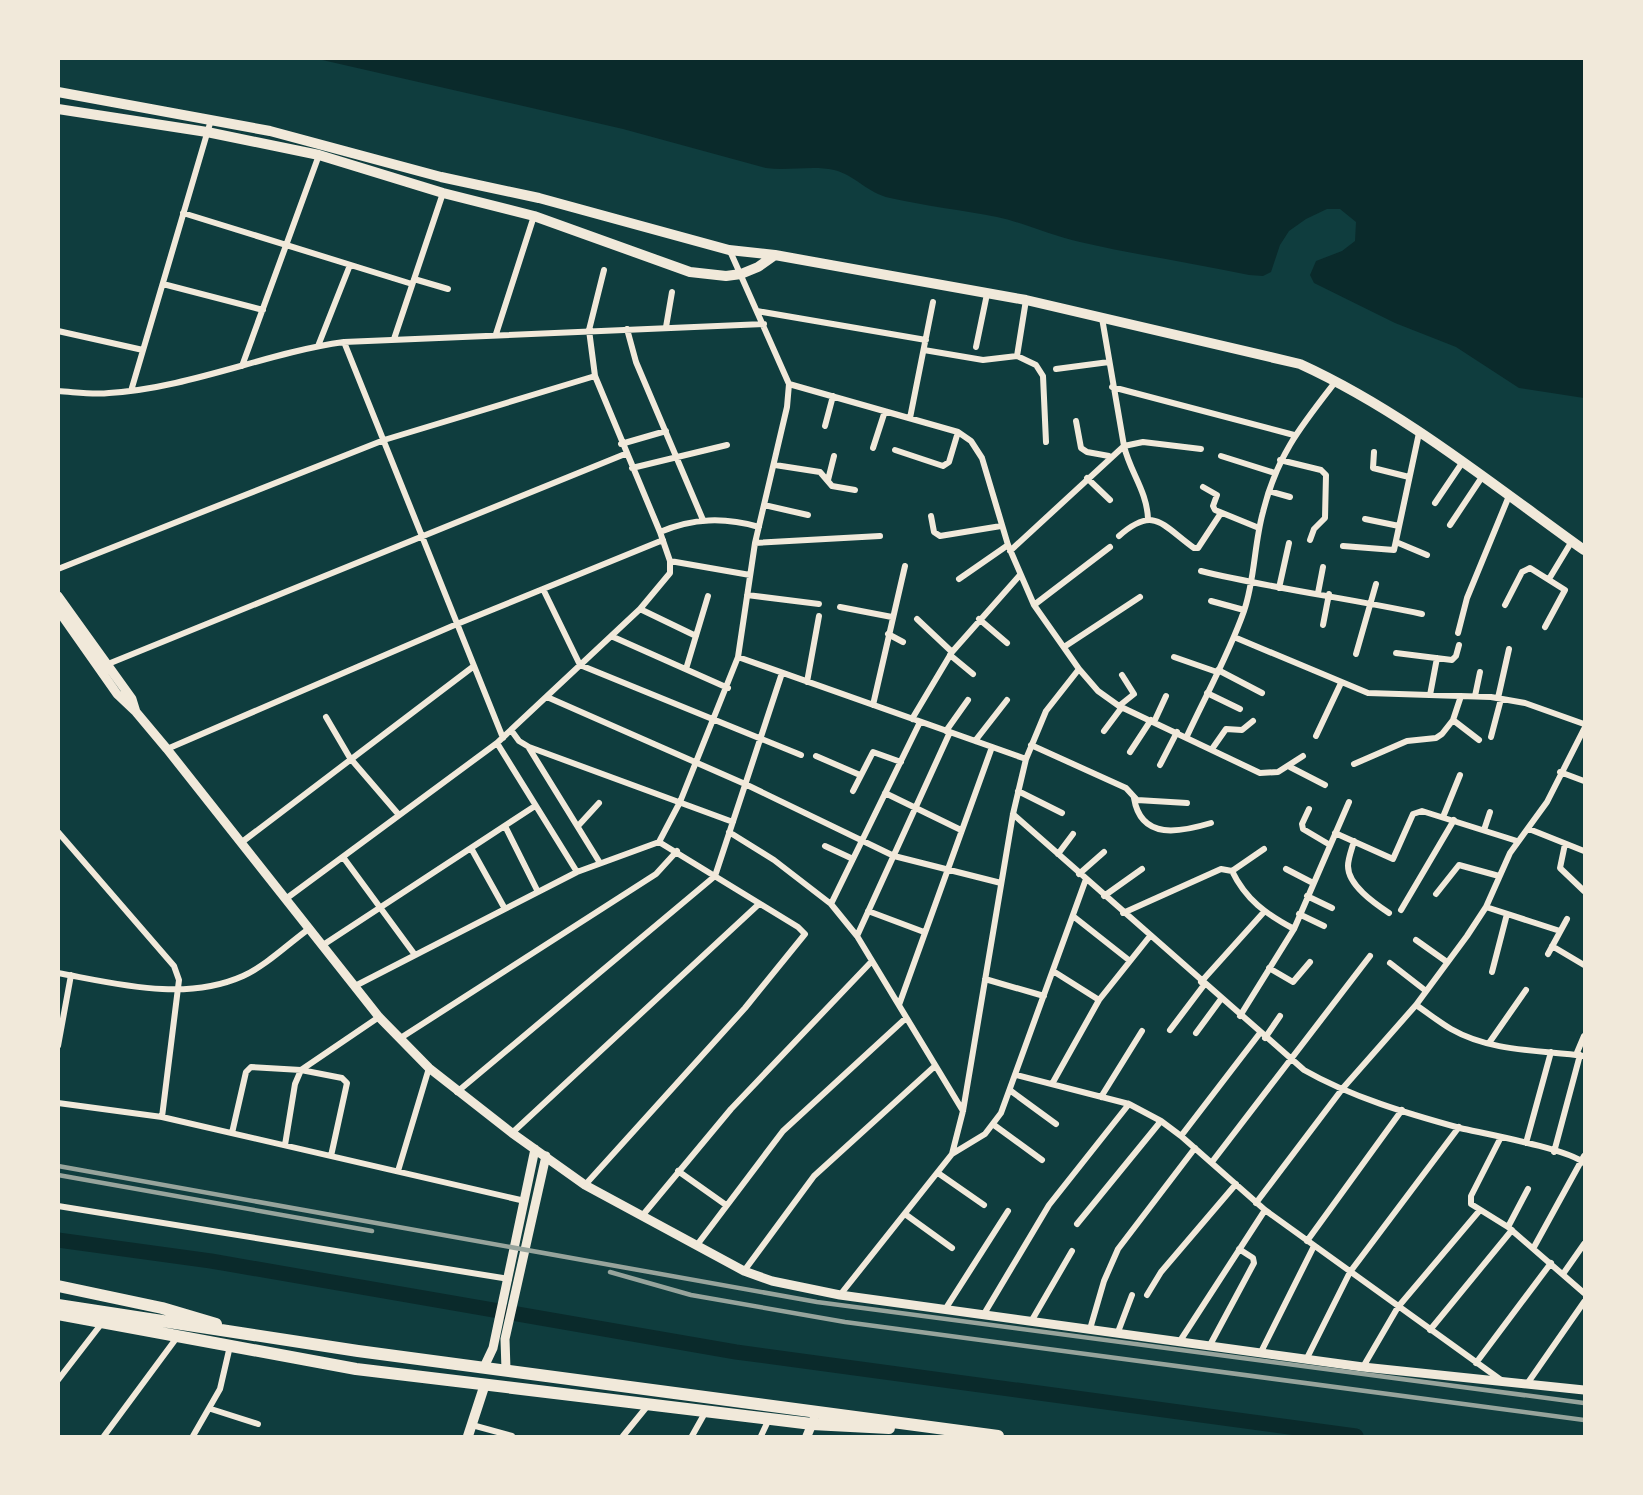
<svg xmlns="http://www.w3.org/2000/svg" width="1643" height="1495" font-family="'PT Sans',sans-serif">
  <style>
    .water { fill: #0a2a2b }
    .lines { fill: none; stroke-linecap: round; stroke-linejoin: round }
    .canal { stroke: #0a2a2b; stroke-width: 15 }
    .minor { stroke: #f1e9da; stroke-width: 6 }
    .tertiary { stroke: #f1e9da; stroke-width: 9 }
    .secondary { stroke: #f1e9da; stroke-width: 10 }
    .primary { stroke: #f1e9da; stroke-width: 12 }
    .rail { stroke: #97a49c; stroke-width: 4.5 }
  </style>
  <rect width="100%" height="100%" fill="#0f3d3e"/>
  <!-- water -->
  <path class="water" d="M318,59H1584V398L1519,388L1456,347L1395,323L1314,283L1310,275L1316,261L1342,251L1355,241L1356,222L1340,209H1327L1306,219L1289,231L1280,245L1271,272L1263,276L1249,275C1193,263 1136,255 1080,242C1052,236 1025,223 997,217C962,210 925,206 890,198C867,193 855,175 834,170C813,165 789,171 766,168L623,129Z"/>
  <g class="lines">
    <!-- canal -->
    <path class="canal" d="M58,1240L211,1261L736,1352L1356,1436"/>
    <!-- minor -->
    <path class="minor" d="M183,213L412,284
      M414,279L448,289
      M163,284L263,310
      M757,311L926,340
      M1102,318L1124,446C1130,472 1147,491 1148,519
      M666,327L672,292
      M627,329L636,362L703,520
      M58,331L143,350
      M496,334L534,216
      M394,339L443,193
      M344,342L503,738
      M318,346L350,265
      M976,347L987,294
      M924,350L983,360L1017,356L1036,365L1043,376L1046,442
      M1017,356L1026,300
      M242,366L319,155
      M1056,369L1109,362
      M789,384L958,432L971,441L982,458L1008,545L1034,605L1079,669L1098,691L1119,706L1260,773L1278,772L1303,756
      M1112,387L1294,435
      M58,391C75,392 93,395 109,393C190,388 265,353 344,342L764,324
      M131,391L211,120
      M910,418L933,302
      M1076,421L1081,448L1087,452L1109,456
      M825,426L833,396
      M621,444L666,431
      M873,448L885,411
      M895,450L943,466L949,462L958,432
      M1374,452L1373,468L1409,477
      M1221,456L1275,473
      M1280,460L1321,470L1326,475L1325,518L1314,529L1310,540
      M775,465L820,472L832,486L855,490
      M632,468L727,445
      M1087,478L1110,500
      M828,480L834,456
      M1203,487L1217,495L1213,506L1215,510L1259,528
      M1269,491L1290,497
      M1435,503L1462,463
      M764,505L808,515
      M931,516L934,532L940,536L1001,526
      M1365,519L1399,526
      M1450,525L1482,477
      M660,532C693,518 724,517 759,527
      M1119,536C1154,505 1162,525 1194,548H1198L1221,513
      M1396,542L1427,555
      M755,543L880,536
      M1343,546L1394,550L1419,433
      M1010,551L1124,446L1143,442L1201,449
      M670,561L750,575
      M58,569L384,440L595,376
      M1201,571C1274,589 1348,598 1422,614
      M959,579L1008,545
      M1549,579L1572,541
      M1279,588L1289,543
      M543,589L580,665L801,755
      M1318,593L1323,567
      M747,595L819,604
      M1211,601L1244,610
      M1034,605L1110,547
      M1505,605L1522,572L1530,568L1565,590L1545,627
      M840,607L892,617
      M640,609L696,636
      M917,619L952,652
      M979,619L1007,643
      M1323,625L1329,594
      M1458,633L1467,598L1509,496
      M888,634L903,642
      M611,636L728,688
      M1234,637L1368,693L1491,697L1525,703L1584,724
      M1064,647L1140,597
      M1396,653L1452,660L1456,656L1459,645
      M1356,654L1376,584
      M950,655L973,674
      M738,657L1026,759
      M1174,657L1217,672
      M108,664L625,454
      M686,669L708,596
      M1218,670L1262,693
      M807,682L819,616
      M1207,693L1240,709
      M1430,695L1437,658
      M1475,696L1480,672
      M547,697L745,784L894,856L1001,883
      M1498,698L1509,649
      M873,705L905,566
      M1119,706L1134,694L1122,675
      M326,717L350,758L399,815
      M912,719L952,652L1020,575
      M1453,720L1479,740
      M1154,722L1166,696
      M511,730L519,741L529,747L733,822
      M946,731L968,700
      M1104,731L1122,707
      M1187,736C1206,695 1229,654 1244,611C1255,579 1254,544 1263,512C1277,455 1301,426 1336,381
      M1316,736L1341,683
      M1491,737L1501,699
      M975,741L1007,700
      M497,743L577,872
      M1031,745L1126,788L1137,800L1187,803
      M529,748L600,863
      M167,749L457,624L663,540
      M1212,749L1226,729L1242,730L1253,721
      M1130,752L1151,720
      M816,756L860,775
      M1354,764L1407,741L1436,738L1442,734L1453,720L1461,696
      M1160,765L1177,732
      M1290,767L1325,785
      M1560,772L1584,781
      M853,791L873,752L901,762
      M1018,791L1062,813
      M885,793L961,830
      M1134,798C1141,841 1181,832 1211,823
      M1309,809L1302,824L1303,829L1330,845
      M1013,814L1304,1070C1351,1097 1409,1114 1460,1128C1486,1134 1568,1149 1584,1163
      M1443,817L1460,775
      M505,826L538,892
      M578,826L599,803
      M1529,829L1584,851
      M1484,830L1490,812
      M58,832L174,966L179,980L162,1117
      M729,832L774,860L831,904L857,936L963,1111
      M1335,833L1393,859L1413,814L1422,811L1517,841
      M1354,841C1352,849 1348,858 1348,866C1348,885 1374,903 1389,913
      M242,842L474,666
      M1565,844L1560,868L1584,891
      M825,846L853,859
      M471,848L505,909
      M1058,854L1073,834
      M343,857L415,955
      M1286,869L1313,883
      M1232,871C1246,900 1266,914 1294,929
      M1079,874L1104,852
      M1436,894L1459,865L1499,876
      M1104,896L1142,869
      M1307,896L1332,908
      M287,898L497,743L640,609L670,573V561L660,532L595,376L589,330L604,270
      M831,904L920,722
      M1486,907L1560,931
      M1401,910L1454,820
      M868,911L924,932
      M1123,913L1221,869L1232,871L1264,849
      M1299,914L1324,926
      M1073,916L1130,961
      M857,936L950,732
      M1416,940L1447,962
      M323,945L535,806
      M1552,946L1584,965
      M1548,954L1567,919
      M1390,963L1426,991
      M1269,968L1293,982L1310,962
      M1053,971L1099,1000
      M1492,972L1507,914
      M58,973C118,984 185,1002 243,976C267,965 289,943 310,928
      M985,979L1044,996
      M1201,982L1263,913
      M355,986L577,872L659,842L680,802L738,657L755,543L787,407L789,384L730,251
      M899,1005L992,747
      M1416,1005C1428,1013 1439,1022 1451,1029C1491,1052 1540,1050 1584,1056
      M1240,1016L1294,929L1349,802
      M1170,1030L1204,985
      M1196,1033L1221,999
      M1265,1038L1280,1016
      M399,1039L656,874L677,851
      M1489,1043L1526,990
      M58,1046L71,975
      M1576,1055L1584,1036
      M1016,1075L1129,1104L1161,1121L1181,1136L1265,1210L1501,1380
      M1052,1084L1099,1000L1150,936
      M1011,1091L1056,1124
      M457,1092L715,876L782,673
      M1101,1097L1142,1031
      M58,1103L162,1117L525,1201
      M994,1125L1042,1160
      M232,1133L246,1072L251,1067L301,1070L342,1078L347,1083L331,1156
      M512,1133L759,904
      M1181,1136L1260,1033
      M1501,1137L1471,1196V1204L1508,1227L1584,1293
      M1526,1143L1551,1052
      M285,1145L295,1084L301,1070L379,1017
      M1554,1152L1580,1055
      M952,1154L985,1134L1001,1113L1086,879
      M1212,1162L1370,956
      M398,1171L429,1068
      M678,1171L726,1205
      M938,1173L984,1205
      M585,1185L745,1008L805,934L798,927L659,842
      M1256,1203L1343,1088L1416,1005L1467,936L1486,907L1510,853L1547,802L1584,729
      M58,1206L509,1279
      M905,1214L952,1248
      M642,1216L731,1109L872,961
      M1077,1224L1161,1121
      M1508,1227L1528,1189
      M1307,1241L1402,1110
      M697,1245L783,1131L906,1018
      M1534,1247L1584,1156
      M744,1271L814,1176L935,1066
      M1563,1274L1584,1244
      M840,1295L952,1154L963,1111L1013,814L1026,759L1046,711L1079,669
      M1147,1295L1161,1272L1236,1184
      M946,1308L1008,1211
      M984,1314L1049,1205L1129,1104
      M1032,1320L1072,1251
      M1090,1329L1104,1281L1118,1249L1195,1148
      M1430,1330L1512,1230
      M1118,1332L1132,1295
      M1180,1341L1265,1210
      M1210,1345L1254,1263L1253,1258L1239,1249
      M1261,1352L1314,1246
      M1307,1358L1350,1272L1459,1127
      M1476,1363L1551,1263
      M1363,1367L1398,1307L1480,1210
      M58,1380L102,1323
      M1527,1384L1584,1302
      M211,1409L258,1424
      M472,1425L512,1436
      M104,1436L178,1336
      M193,1436L220,1389L230,1346
      M623,1436L649,1404
      M692,1436L706,1411
      M761,1436L769,1419"/>
    <!-- tertiary -->
    <path class="tertiary" d="M58,596L132,699L136,712
      M58,610L117,694L136,712L167,749L379,1017L429,1068L512,1133L585,1185L744,1271L772,1281L840,1295L1363,1367L1584,1390
      M484,1367L493,1348L535,1149
      M506,1370L505,1339L546,1156
      M807,1436L814,1419"/>
    <!-- secondary -->
    <path class="secondary" d="M58,92L270,131L441,177L539,198L729,250L775,255L1026,300L1300,364C1403,411 1493,485 1584,550
      M58,109L207,132L319,155L443,193L534,216L690,272L726,276L741,274L758,267L775,255
      M468,1436L485,1384"/>
    <!-- primary -->
    <path class="primary" d="M58,1286L162,1308L216,1324
      M58,1305L358,1351L998,1436
      M58,1314L356,1369L812,1424L889,1428"/>
    <!-- rail -->
    <path class="rail" d="M58,1166L817,1302L1584,1403
      M58,1175L372,1231
      M610,1272L691,1295L845,1322L1584,1420"/>
  </g>
  <!-- border -->
  <rect width="1643" height="1495" fill="none" stroke="#f1e9da" stroke-width="120"/>
</svg>
